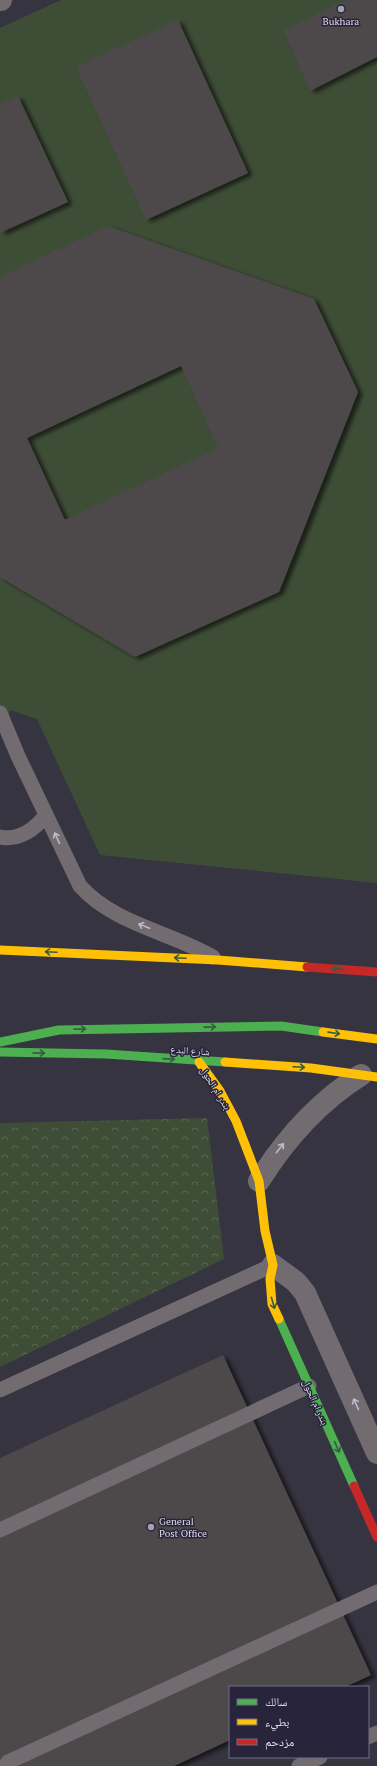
<svg xmlns="http://www.w3.org/2000/svg" width="377" height="1766" font-family="'PT Serif','Noto Naskh Arabic',serif">
  <style>
    .park { fill: url(#park-crowns) }
    .garden { fill: #3e4e36 }
    .building { fill: #4d494b; fill-rule: evenodd; filter: url(#shadow) }
    .lines { fill: none; stroke-linecap: round; stroke-linejoin: round }
    .lane { stroke: #726b70; stroke-width: 15 }
    .street { stroke: #726b70; stroke-width: 22 }
    .fast { stroke: #4caf50; stroke-width: 9 }
    .slow { stroke: #ffc107; stroke-width: 9 }
    .jam { stroke: #c62828; stroke-width: 9 }
    .oneway { stroke: #bebbc8 }
    .oneway2 { stroke: #365c43 }
    .poi-dot { fill: #a4a2b0; stroke: #28243b; stroke-width: 1.5 }
    .labels { text-anchor: middle; stroke-width: 3; stroke-linejoin: round; paint-order: stroke }
    .poi-label { font-size: 10px; fill: #dfdded; stroke: #28243b }
    .street-label { font-size: 10px; fill: #dfdded; stroke: #28243b }
  </style>
  <defs>
    <pattern id="park-crowns" width="20" height="18" patternUnits="userSpaceOnUse"><rect width="20" height="18" fill="#3e4e36"/><path d="M2 6a3 3 0 1 1 6 0M12 15a3 3 0 1 1 6 0" fill="none" stroke="#596753"/></pattern>
    <filter id="shadow"><feDropShadow dx="4.5" dy="2.5" stdDeviation="2" flood-color="#0009"/></filter>
  </defs>
  <rect width="100%" height="100%" fill="#353440"/>
  <!-- park -->
  <path class="park" d="M207,1118L224,1259L0,1367V1123Z"/>
  <!-- garden -->
  <path class="garden" d="M61,0H377V883L100,855L37,719L11,710L4,722L0,723V28Z"/>
  <!-- building -->
  <path class="building" d="M345,0H377V57L310,91L284,31Z
    M178,20L248,173L146,220L76,67Z
    M18,96L68,202L0,233V104Z
    M108,226L314,299L358,392L279,592L135,657L0,577V277ZM181,366L218,448L65,520L27,438Z
    M223,1355L371,1675L345,1687H230V1740L174,1766H0V1458Z"/>
  <g class="lines">
    <!-- lane -->
    <path class="lane" d="M0,713L18,756L80,886C114,924 170,932 213,957
      M0,837C19,841 35,829 46,815
      M0,1390L273,1265
      M0,1530L309,1386
      M368,1737L377,1733
      M5,1766L8,1762L377,1592
      M299,1766L320,1757"/>
    <!-- street -->
    <path class="street" d="M0,0H1
      M259,1181C286,1138 318,1102 361,1075
      M273,1265L296,1282L305,1293L377,1453"/>
    <!-- fast -->
    <path class="fast" d="M0,1042L59,1030L281,1026L323,1032
      M0,1052L106,1054L225,1062
      M279,1319L354,1486"/>
    <!-- slow -->
    <path class="slow" d="M0,950L218,960L307,967
      M323,1032L377,1039
      M199,1062L220,1091L236,1121L259,1181L265,1231L273,1265L270,1279L272,1304L279,1319
      M225,1062L311,1068L377,1077"/>
    <!-- jam -->
    <path class="jam" d="M307,967L377,972
      M354,1486L377,1537"/>
  </g>
  <!-- one-way arrows -->
  <defs><path id="oneway-shaft" d="M-6 0H5M1.5-3L5.5 0L1.5 3" fill="none" stroke-width="1.6" stroke-linecap="round" stroke-linejoin="round"/></defs>
  <g class="oneway">
    <use href="#oneway-shaft" transform="translate(57 838) rotate(-115)"/>
    <use href="#oneway-shaft" transform="translate(144 926) rotate(-158)"/>
    <use href="#oneway-shaft" transform="translate(280 1148) rotate(-52)"/>
    <use href="#oneway-shaft" transform="translate(356 1404) rotate(-114)"/>
  </g>
  <g class="oneway2">
    <use href="#oneway-shaft" transform="translate(51 952) rotate(-177)"/>
    <use href="#oneway-shaft" transform="translate(180 958) rotate(-177)"/>
    <use href="#oneway-shaft" transform="translate(338 969) rotate(-176)"/>
    <use href="#oneway-shaft" transform="translate(210 1027) rotate(-1)"/>
    <use href="#oneway-shaft" transform="translate(80 1029) rotate(-1)"/>
    <use href="#oneway-shaft" transform="translate(334 1033) rotate(8)"/>
    <use href="#oneway-shaft" transform="translate(39 1053) rotate(1)"/>
    <use href="#oneway-shaft" transform="translate(169 1059) rotate(4)"/>
    <use href="#oneway-shaft" transform="translate(299 1067) rotate(3)"/>
    <use href="#oneway-shaft" transform="translate(273 1303) rotate(74)"/>
    <use href="#oneway-shaft" transform="translate(337 1447) rotate(66)"/>
  </g>
  <!-- markers -->
  <g class="poi-dot">
    <circle cx="341" cy="9" r="4"/>
    <circle cx="151" cy="1527" r="4"/>
  </g>
  <g class="labels">
    <!-- poi labels -->
    <g class="poi-label">
      <text x="341" y="25">Bukhara</text>
      <text x="159" y="1525" text-anchor="start">General<tspan x="159" dy="12">Post Office</tspan></text>
    </g>
    <!-- street labels -->
    <g class="street-label">
      <text transform="translate(190 1050) rotate(4)" y="4">شارع البدع</text>
      <text transform="translate(216 1088) rotate(58)" y="4">بندر ام الحول</text>
      <text transform="translate(316 1402) rotate(66)" y="4">بندر ام الحول</text>
    </g>
  </g>
  <!-- legend -->
  <rect x="229" y="1686" width="140" height="72" fill="#28243b" stroke="#716e82"/>
  <rect x="237" y="1699" width="20" height="6" fill="#4caf50" stroke="#716e82"/>
  <text x="265" y="1706" font-size="12" fill="#dfdded">سالك</text>
  <rect x="237" y="1719" width="20" height="6" fill="#ffc107" stroke="#716e82"/>
  <text x="265" y="1726" font-size="12" fill="#dfdded">بطيء</text>
  <rect x="237" y="1739" width="20" height="6" fill="#c62828" stroke="#716e82"/>
  <text x="265" y="1746" font-size="12" fill="#dfdded">مزدحم</text>
</svg>
